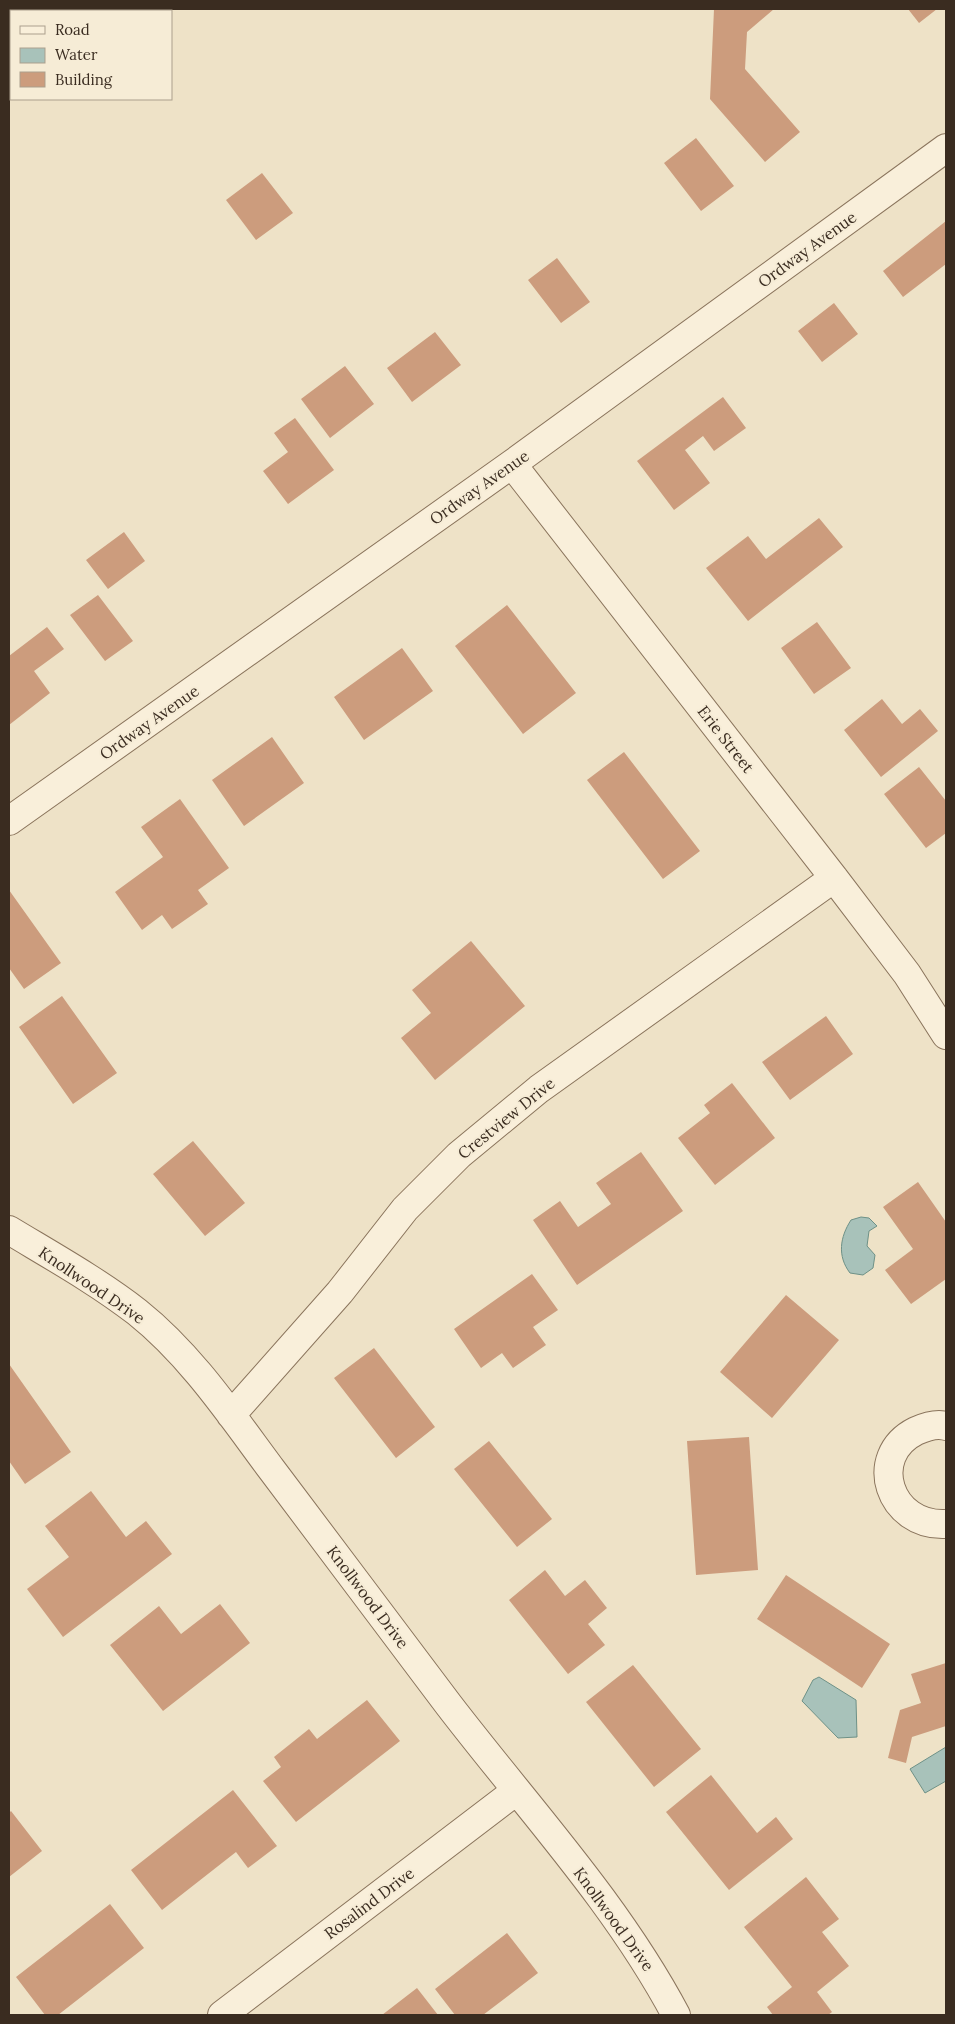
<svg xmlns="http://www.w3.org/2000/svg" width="955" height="2024" font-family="Lora,serif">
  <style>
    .water { fill: #a8c2ba; stroke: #6e9187 }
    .building { fill: #cc9c7d }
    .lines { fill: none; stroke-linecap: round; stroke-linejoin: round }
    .street-casing { stroke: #8a745c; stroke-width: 30 }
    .street { stroke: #f9efda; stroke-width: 28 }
    .labels { text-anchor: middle; stroke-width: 4; stroke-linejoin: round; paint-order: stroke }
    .street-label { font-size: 16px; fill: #3a2c20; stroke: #f6ecd6 }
  </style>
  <rect width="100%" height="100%" fill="#eee2c7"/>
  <!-- water -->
  <path class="water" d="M861,1217L869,1218L877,1226L869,1231L867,1246L875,1255L873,1268L863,1275L850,1273C837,1256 840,1237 851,1220Z
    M819,1677L856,1700L857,1737L838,1738L802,1701L813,1680Z
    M946,1747V1781L925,1793L910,1769Z"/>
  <!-- building -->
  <path class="building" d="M714,9H774L747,32L745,69L800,132L765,162L710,99Z
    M908,9H937L919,23Z
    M696,138L734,186L701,211L664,163Z
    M262,173L293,213L256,240L226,200Z
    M946,221V264L903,297L883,271Z
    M557,258L590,302L561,323L528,280Z
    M834,303L858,334L822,362L798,331Z
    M435,332L461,365L412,402L387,368Z
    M345,366L374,404L330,438L301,399Z
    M723,397L746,428L714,451L703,436L685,450L710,483L674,510L637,461Z
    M295,418L334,470L288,504L263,471L288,452L274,433Z
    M819,518L843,547L748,621L706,568L748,536L766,559Z
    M124,532L145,561L108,589L86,560Z
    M98,595L133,641L105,661L70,615Z
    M507,605L576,693L523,734L455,646Z
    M817,622L851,668L814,694L781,648Z
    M47,627L64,649L34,671L50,693L9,725V656Z
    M402,648L433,691L364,740L334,697Z
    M882,699L902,724L920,709L938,731L881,777L844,730Z
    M272,737L304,783L244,826L212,780Z
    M624,752L700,851L663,879L587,780Z
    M919,767L946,801V833L926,848L884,794Z
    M180,799L229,868L198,890L208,904L172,929L162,915L142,930L115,892L163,857L141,827Z
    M9,890L61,963L24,989L9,968Z
    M471,941L525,1006L435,1080L401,1038L431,1013L412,990Z
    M62,996L117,1073L73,1104L19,1027Z
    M826,1016L853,1054L790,1100L762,1062Z
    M732,1083L775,1138L715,1185L678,1138L710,1113L704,1105Z
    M193,1141L245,1203L205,1236L153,1174Z
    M641,1152L683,1211L577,1285L533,1220L560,1201L578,1227L611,1204L596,1183Z
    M918,1182L946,1222V1279L911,1304L885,1270L913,1249L883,1207Z
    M532,1274L558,1310L533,1327L546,1345L513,1368L502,1353L481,1368L454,1329Z
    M786,1295L839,1340L772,1418L720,1372Z
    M374,1348L435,1427L396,1458L334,1378Z
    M9,1364L71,1452L25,1484L9,1461Z
    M749,1437L758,1570L696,1575L687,1441Z
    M489,1441L552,1519L517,1547L454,1469Z
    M91,1491L126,1537L146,1521L172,1554L63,1637L27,1589L69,1557L45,1526Z
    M545,1570L565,1596L585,1580L607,1608L588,1624L605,1645L568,1674L509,1600Z
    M786,1575L890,1644L862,1688L757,1619Z
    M220,1604L250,1643L163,1711L110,1645L159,1606L181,1634Z
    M946,1663V1726L912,1737L906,1763L888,1758L900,1710L921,1703L911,1674Z
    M633,1665L701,1749L654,1787L586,1702Z
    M367,1700L400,1741L296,1822L263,1781L281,1767L274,1757L309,1729L317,1739Z
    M711,1775L757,1833L776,1817L793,1839L729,1890L666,1812Z
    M233,1790L277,1846L248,1868L236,1852L162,1910L131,1870Z
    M11,1811L42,1851L9,1877V1813Z
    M806,1877L839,1919L822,1932L849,1966L817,1992L832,2012L828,2015H773L767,2007L792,1987L744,1927Z
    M110,1904L144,1948L58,2015H45L16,1977Z
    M507,1933L538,1973L483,2015H455L435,1989Z
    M417,1988L438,2015H382Z"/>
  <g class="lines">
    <!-- street casing -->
    <g class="street-casing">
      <path id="street" d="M512,464L834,878L907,974L946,1035
        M9,821L512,464L946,148
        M9,1230C52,1256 97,1281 137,1312C191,1355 231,1415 272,1470C331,1548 389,1626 448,1704C526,1806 616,1902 676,2015
        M231,1415L340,1292L405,1209L459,1155L539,1089L834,878
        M946,1426C936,1423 925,1427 916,1431C866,1456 889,1527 946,1524
        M222,2015L516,1791"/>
    </g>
    <!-- street -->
    <use href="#street" class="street"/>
  </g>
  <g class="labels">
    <!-- street labels -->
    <g class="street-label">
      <text transform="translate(807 249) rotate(-36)" y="6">Ordway Avenue</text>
      <text transform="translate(479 487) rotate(-35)" y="6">Ordway Avenue</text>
      <text transform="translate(149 722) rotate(-35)" y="6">Ordway Avenue</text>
      <text transform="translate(726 739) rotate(52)" y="6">Erie Street</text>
      <text transform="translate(506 1118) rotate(-39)" y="6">Crestview Drive</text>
      <text transform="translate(92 1285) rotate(34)" y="6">Knollwood Drive</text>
      <text transform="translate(368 1597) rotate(53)" y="6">Knollwood Drive</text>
      <text transform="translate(369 1903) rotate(-37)" y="6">Rosalind Drive</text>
      <text transform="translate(614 1919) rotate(54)" y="6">Knollwood Drive</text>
    </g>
  </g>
  <!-- border -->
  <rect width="955" height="2024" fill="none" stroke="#3a2c20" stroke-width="20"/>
  <!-- legend -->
  <rect x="10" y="10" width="162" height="90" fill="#f6ecd6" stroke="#ab9f8d"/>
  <rect x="20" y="26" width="25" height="8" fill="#f9efda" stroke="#ab9f8d"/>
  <text x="55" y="35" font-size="15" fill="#3a2c20">Road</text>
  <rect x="20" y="48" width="25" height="15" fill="#a8c2ba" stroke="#ab9f8d"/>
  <text x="55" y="60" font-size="15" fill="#3a2c20">Water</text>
  <rect x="20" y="72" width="25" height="15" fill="#cc9c7d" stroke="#ab9f8d"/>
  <text x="55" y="85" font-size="15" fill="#3a2c20">Building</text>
</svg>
